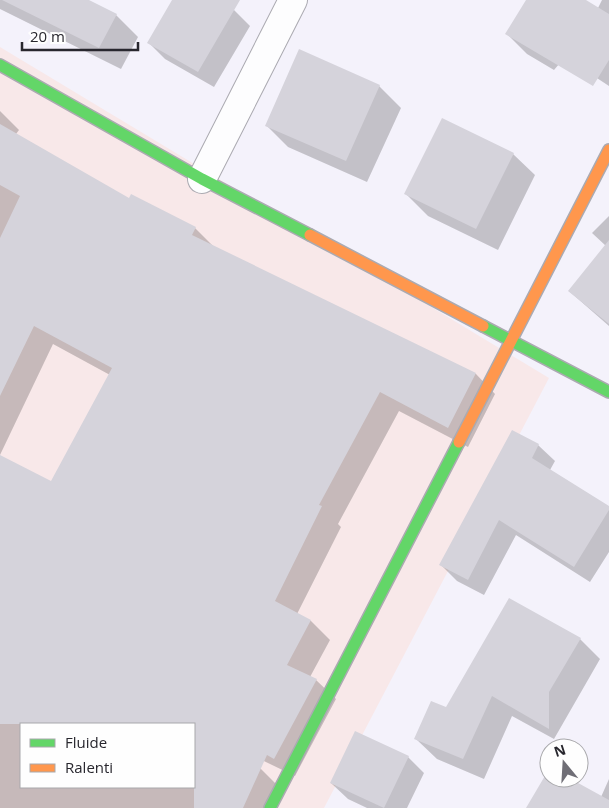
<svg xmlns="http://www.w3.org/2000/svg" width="609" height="808" font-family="'Open Sans',sans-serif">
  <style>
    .commercial { fill: #f8e8e9; fill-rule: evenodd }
    .shadow { fill: #0003; fill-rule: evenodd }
    .building { fill: #d5d3db }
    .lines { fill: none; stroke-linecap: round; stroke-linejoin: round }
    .street-casing { stroke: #abaab1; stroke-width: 30 }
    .fast-casing { stroke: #abaab1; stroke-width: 14 }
    .slow-casing { stroke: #abaab1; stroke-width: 14 }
    .street { stroke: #fdfdfe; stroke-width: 28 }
    .fast { stroke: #63d668; stroke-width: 11 }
    .slow { stroke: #ff974d; stroke-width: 11 }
  </style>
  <rect width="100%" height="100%" fill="#f4f2fb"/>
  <!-- commercial -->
  <path class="commercial" d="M0,47L549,378L324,808H0ZM21,724H194V787H21Z"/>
  <!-- shadow -->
  <path class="shadow" d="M0,0H86L116,15L138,37L121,69L0,9Z
    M174,0H217L234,10L250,26L214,87L165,59L149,43Z
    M527,0H584L598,8L602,0H609V86L565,57L554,70L527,54L507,34Z
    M379,86L401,108L367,182L288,147L266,125Z
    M0,111L19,130L16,134L130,200L195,228L214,247L476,374L495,394L468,447L399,411L338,524L341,527L297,614L311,621L330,640L310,677L316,680L336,699L295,776L243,751L280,788L271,808H0V456L52,483L110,375L53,344L0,455ZM21,724H194V787H21Z
    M513,154L535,175L498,250L428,216L406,194Z
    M609,216V326L569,291L606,246L592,233Z
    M538,445L555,461L550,470L609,507V552L590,582L516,535L484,595L457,581L441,565Z
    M580,639L600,659L554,739L512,716L484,779L437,759L416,739L447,709Z
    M408,757L424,773L407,808H367L348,799L331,783Z
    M549,771V778H567L601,797L609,779V808H535Z"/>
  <!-- building -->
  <path class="building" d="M2,0H89L117,14L99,48Z
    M172,0H240L198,72L147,43Z
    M526,0H586L609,14V60L593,86L505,34Z
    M299,49L380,85L346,161L265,126Z
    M442,118L514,153L476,229L404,194Z
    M0,124L129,198L131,194L196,227L192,235L476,373L448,428L380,392L319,505L322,506L275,601L311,620L287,665L317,679L274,759L267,755L243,808H194V724H0V455L51,481L112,368L34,326L0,396V238L20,196L0,185Z
    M609,240V324L568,291Z
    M512,430L539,444L532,458L609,506V510L574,567L499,520L468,580L439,565Z
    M509,598L581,638L549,692V729L492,696L463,759L414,739L431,701L446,707Z
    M355,731L409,756L384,808L330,783Z
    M549,769V778H569L609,800V808H526Z"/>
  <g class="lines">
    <!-- street casing -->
    <g class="street-casing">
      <path id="street" d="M202,179L293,0"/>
    </g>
    <!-- fast casing -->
    <g class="fast-casing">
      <path id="fast" d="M0,65L202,179L310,235
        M483,326L609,392
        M270,808L459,442"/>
    </g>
    <!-- slow casing -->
    <g class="slow-casing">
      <path id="slow" d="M310,235L483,326
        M459,442L609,150"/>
    </g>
    <!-- street -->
    <use href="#street" class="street"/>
    <!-- fast -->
    <use href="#fast" class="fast"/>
    <!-- slow -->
    <use href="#slow" class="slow"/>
  </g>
  <!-- legend -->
  <rect x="20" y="723" width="175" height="65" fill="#fefefe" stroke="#a8a8ab"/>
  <rect x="30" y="739" width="25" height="8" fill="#63d668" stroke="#a8a8ab"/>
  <text x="65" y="748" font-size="15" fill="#28272e">Fluide</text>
  <rect x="30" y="764" width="25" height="8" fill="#ff974d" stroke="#a8a8ab"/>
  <text x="65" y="773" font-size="15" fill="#28272e">Ralenti</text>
  <!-- north arrow -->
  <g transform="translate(564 763) rotate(342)"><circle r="24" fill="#fefefe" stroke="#a8a8ab"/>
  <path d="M0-4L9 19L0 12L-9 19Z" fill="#6f6e76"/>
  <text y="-8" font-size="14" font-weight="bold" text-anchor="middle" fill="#28272e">N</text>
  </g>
  <!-- scale -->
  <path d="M22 42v8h116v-8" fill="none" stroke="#28272e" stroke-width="2.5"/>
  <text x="30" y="42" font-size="15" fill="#28272e" stroke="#fefefe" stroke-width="4" paint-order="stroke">20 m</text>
</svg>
